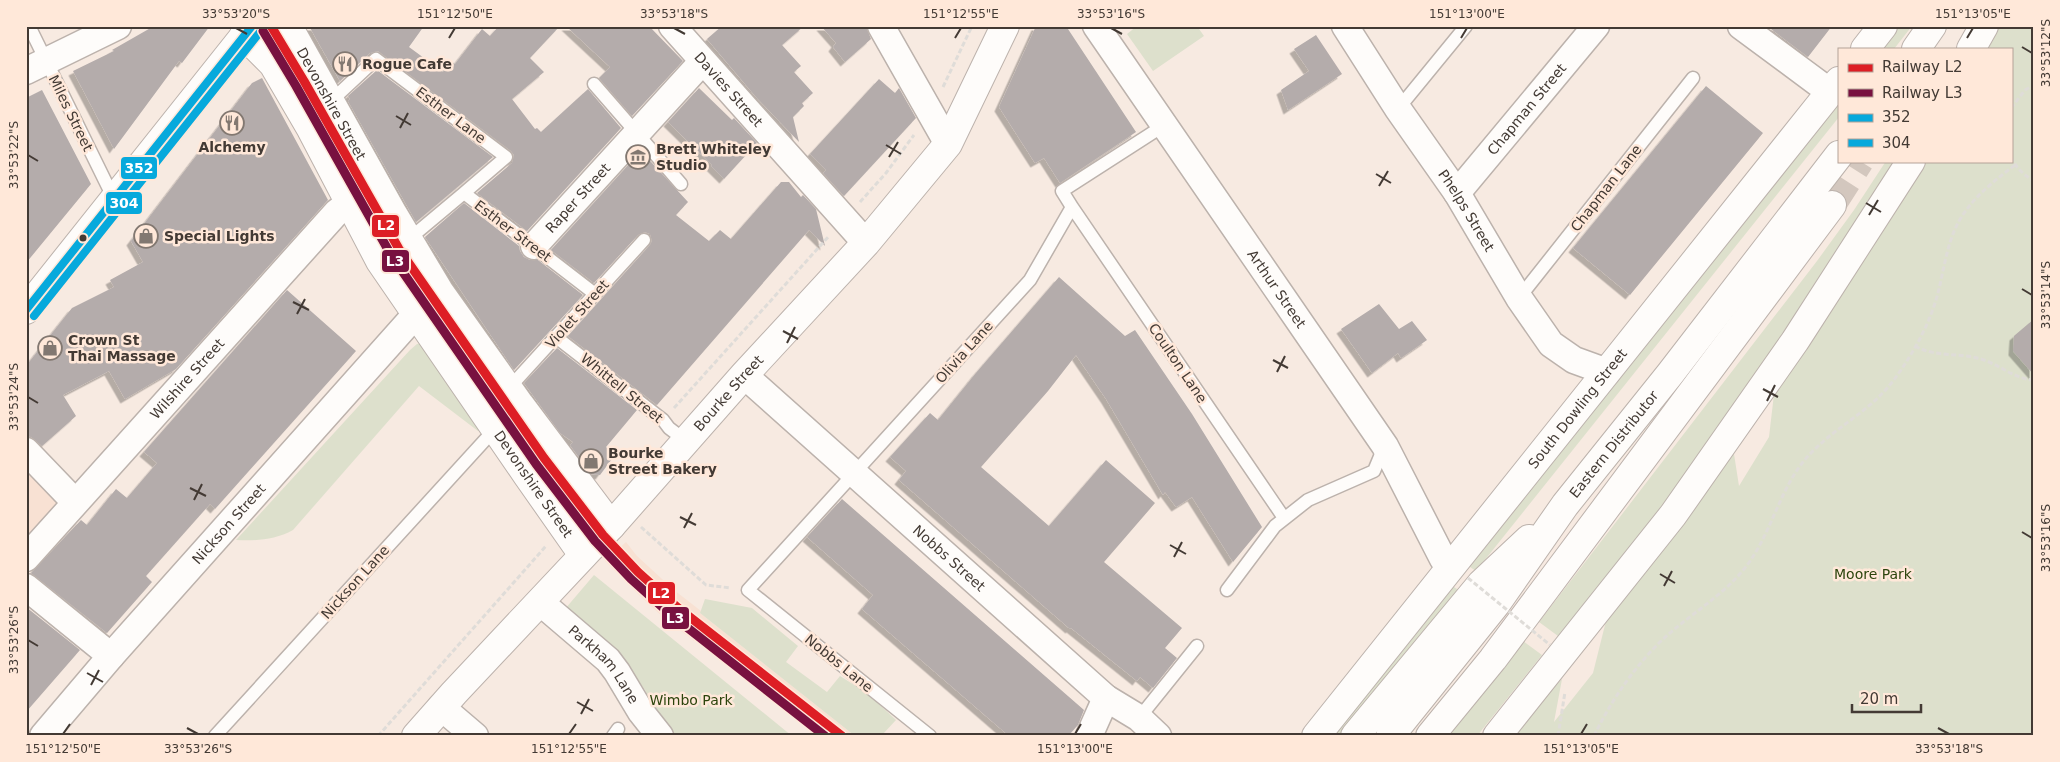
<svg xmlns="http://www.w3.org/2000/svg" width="2060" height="762" font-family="'DejaVu Sans',sans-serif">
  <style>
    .built { fill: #f8e1d3 }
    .green { fill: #dde0cc }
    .building { fill: #b4acab; filter: url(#shadow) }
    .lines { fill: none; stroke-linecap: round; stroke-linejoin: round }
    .highway-tunnel { stroke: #d3c7be; stroke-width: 28; stroke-dasharray: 28 14; stroke-linecap: butt }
    .lane-casing { stroke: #bcb2ac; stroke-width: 15 }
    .street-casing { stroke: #bcb2ac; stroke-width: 29 }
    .secondary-casing { stroke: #bcb2ac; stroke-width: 30 }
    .primary-casing { stroke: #bcb2ac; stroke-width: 30 }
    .highway-casing { stroke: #bcb2ac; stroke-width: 30 }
    .path { stroke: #dfdcd8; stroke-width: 3; stroke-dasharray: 5 2.5; stroke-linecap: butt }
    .lane { stroke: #fefcfa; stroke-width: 12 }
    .street { stroke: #fefcfa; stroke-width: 26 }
    .secondary { stroke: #fefcfa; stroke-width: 28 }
    .primary { stroke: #fefcfa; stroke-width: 28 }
    .highway { stroke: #fefcfa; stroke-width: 28 }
    .path-bridge { stroke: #dfdcd8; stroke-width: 3; stroke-dasharray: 5 2.5; stroke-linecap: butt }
    .bus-1-casing { stroke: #ffe8d9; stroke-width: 11 }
    .bus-2-casing { stroke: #ffe8d9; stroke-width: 11 }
    .bus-1 { stroke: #07a9dc; stroke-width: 8 }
    .bus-2 { stroke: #07a9dc; stroke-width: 8 }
    .rail-1-casing { stroke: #ffe8d9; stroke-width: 12 }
    .rail-2-casing { stroke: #ffe8d9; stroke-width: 12 }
    .rail-1 { stroke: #dd1e25; stroke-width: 9 }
    .rail-2 { stroke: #781140; stroke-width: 9 }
    .ticks { fill: none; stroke: #433a34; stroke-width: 2 }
    .bus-dot { fill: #433a34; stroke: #ffe8d9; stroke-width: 2 }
    .labels { text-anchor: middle; stroke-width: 5; stroke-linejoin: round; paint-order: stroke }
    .poi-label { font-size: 14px; font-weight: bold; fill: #433a34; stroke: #ffe8d9; text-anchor: start }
    .street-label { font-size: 14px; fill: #433a34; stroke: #ffe8d9 }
    .park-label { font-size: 14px; fill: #2c440c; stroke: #ffe8d9 }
    .line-badge { stroke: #ffe8d9; stroke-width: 2 }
    .badge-label { font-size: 14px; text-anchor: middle; font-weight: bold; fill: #fff }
    .neatline { fill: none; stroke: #433a34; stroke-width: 2 }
    .ticks-label { font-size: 12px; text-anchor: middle; fill: #433a34 }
  </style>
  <defs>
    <filter id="shadow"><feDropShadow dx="-4.5" dy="4.5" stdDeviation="0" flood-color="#0004"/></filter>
  </defs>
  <rect width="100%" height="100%" fill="#f7eae1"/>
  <!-- built -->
  <path class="built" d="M26,466L64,507L26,549Z
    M626,542L637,556L674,590L701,611L700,613L855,736H819L695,638L694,641L662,616L640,596L605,561Z"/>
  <!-- green -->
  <path class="green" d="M1137,26H1197L1204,36L1153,71L1127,34Z
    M1897,26H1912L1894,49H1879Z
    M2000,26H2034V736H1511L1528,713L1562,679L1554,722L1593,673L1606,621L1734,454L1739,486L1769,437L1774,394L1833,309L1925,161H2011V49H1988Z
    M1839,99V117L1476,571L1467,565Z
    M1886,161H1899L1883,189L1705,450L1633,546L1558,636L1539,622L1817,261L1854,210Z
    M422,343L485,424L478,431L419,386L293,530C275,540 256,541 236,540L410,350L417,344Z
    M594,575L792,736H674L654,709L645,690L627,665L565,609Z
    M1451,585L1460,591L1340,736H1331Z
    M705,599L752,608L798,646L786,662L827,692L840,676L867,693L896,720L883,734L884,736H855L700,613Z
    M1523,641L1542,655L1477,736H1446Z"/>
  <!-- building -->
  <path class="building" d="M154,26H210L182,63L179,61L114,149L73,71L114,51L112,50Z
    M309,26H424L409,47L443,72L451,61L455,64L482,29L490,36L499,26H560L530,58L544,72L512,99L535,129L537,128L541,132L588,89L621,128L527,231L477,193L512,163L514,155L511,151L378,51L370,53L340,81Z
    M566,26H649L683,61L632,116L599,78L610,67Z
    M722,26H804L782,45L801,66L794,72L813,93L802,103L804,106L793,117L799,142L756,97L707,39Z
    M821,26H866L871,39L845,62L833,47L836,43Z
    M1036,26H1066L1136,132L1060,183L1044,158L1035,163L999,107Z
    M1767,26H1832L1808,57Z
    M1316,35L1342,74L1288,110L1281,90L1309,71L1294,49Z
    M377,70L493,157L416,222L348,101L350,99L348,96Z
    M262,78L328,200L176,369L125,399L109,371L63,395L76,416L42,446L31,437L26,436V366L72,308L114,287L110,280L143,262L131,241L252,83Z
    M879,79L895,93L899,88L916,118L844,196L823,173L826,170L810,154Z
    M1706,86L1763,133L1630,295L1573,248Z
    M699,88L732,120L734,118L757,143L724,179L711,166L712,165L668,122Z
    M42,90L91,184L26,263V98Z
    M641,151L688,202L676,215L709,241L720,230L731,239L781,182H789L801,197L803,195L816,209L825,246L809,230L657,405L568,336L650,245L652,241L650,234L645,232L638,235L594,283L551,250Z
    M464,203L519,246L520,251L524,257L530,260H538L583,295L514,370L425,237Z
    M1059,277L1125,336L1135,330L1192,414L1262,527L1233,562L1192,497L1176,507L1165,492L1163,495L1106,399L1076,355L1048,391L981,467L1049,526L1106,460L1155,503L1104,562L1182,628L1165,648L1177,658L1153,688L1140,677L1137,681L1071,628L1070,629L899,480L906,471L890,457L930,413L938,420L976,373Z
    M287,290L356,351L215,509L210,504L146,576L152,582L107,633L31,573L81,520L87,525L116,489L127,498L157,463L144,452Z
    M1379,304L1399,329L1412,321L1427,340L1401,358L1398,353L1372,373L1341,329Z
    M2034,319V375L2013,351L2014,336Z
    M557,348L637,410L606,447L615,455L600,475L591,474L570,445L573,442L560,433L524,383Z
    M842,499L1084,710L1078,725L1068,736H1009L862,609L873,595L807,537Z
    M26,607L80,650L26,712Z"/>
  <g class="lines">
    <!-- highway-tunnel -->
    <path class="highway-tunnel" d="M1832,205L1860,161"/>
    <!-- lane casing -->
    <g class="lane-casing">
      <path id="lane" d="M29,26L114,199
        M594,84L681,184
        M331,101L376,59L506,157L464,193
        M1398,109L1466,26
        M1072,207L1284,518
        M409,239L464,193L595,294
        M1519,298L1693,78
        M556,337L663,420L669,428L686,441
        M510,387L644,240
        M1227,590L1275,526L1308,500L1374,471L1384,447
        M1139,718L1197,646
        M215,736L495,429
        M613,736L618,729
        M930,736L748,590L1030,280L1072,207L1062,191L1163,126"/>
    </g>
    <!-- street casing -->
    <g class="street-casing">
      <g id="street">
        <path id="s1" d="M672,26L866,243"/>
        <path d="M881,26L948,144"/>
        <path id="s2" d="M1096,26L1385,446L1443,559"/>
        <path id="s3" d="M1345,26L1398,109L1457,193L1519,298L1551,344L1574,360L1607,372"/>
        <path d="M1741,26L1830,92"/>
        <path d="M26,71L118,26"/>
        <path id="s4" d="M1457,193L1596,26"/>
        <path id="s5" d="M534,246L702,62"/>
        <path id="s6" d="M744,375L1106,698L1139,718L1158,736"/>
        <path d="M26,451L75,502"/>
        <path id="s7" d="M26,558L337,212L350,202"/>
        <path d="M26,587L111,656"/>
        <path id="s8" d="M540,602L608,660L617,672L641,712L660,736"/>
        <path d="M441,707L475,736"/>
        <path id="s9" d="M43,736L111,656L417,313"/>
        <path d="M1089,736L1106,698"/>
      </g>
    </g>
    <!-- secondary casing -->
    <g class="secondary-casing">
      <g id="secondary">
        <path id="s10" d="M288,26L393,214L439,291L520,405L611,526"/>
        <path id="s11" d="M244,35L273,64L311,129L380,261L527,475L583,555"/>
        <path d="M26,310L252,26"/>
        <path id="s12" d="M416,736L454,693L611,526L744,375L866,243L948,144L1005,26"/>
      </g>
    </g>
    <!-- primary casing -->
    <g class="primary-casing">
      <g id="primary">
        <path d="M1865,49L1883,26"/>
        <path d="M1971,49L1984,26"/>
        <path id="s13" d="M1316,736L1839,81"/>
        <path d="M1497,736L1673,515L1795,341L1911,161"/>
      </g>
    </g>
    <!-- highway casing -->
    <g class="highway-casing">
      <g id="highway">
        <path d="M1916,49L1932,26"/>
        <path d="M1355,736L1481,584L1529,539"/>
        <path id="s14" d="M1390,736L1496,604L1565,505L1670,374L1839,155"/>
        <path d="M1430,736L1493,659L1832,205"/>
      </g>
    </g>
    <!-- path -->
    <path class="path" d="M943,87L972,26
      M2011,108L2025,90L2034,85
      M2011,157C2016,168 2024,175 2034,181
      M860,202L886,173L914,135
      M1915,346C1936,358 1961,352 1984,360C2001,366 2015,379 2034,380
      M674,408L829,236
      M641,527L706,585L731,588
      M378,736L546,546
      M1558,736L1565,692
      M1594,736C1610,703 1630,673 1656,646C1683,618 1719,600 1744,569C1772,535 1779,487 1809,455C1837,425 1871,412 1896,377C1914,352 1930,323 1938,293C1944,269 1947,243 1959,221C1973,197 1994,181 2015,165"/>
    <!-- lane -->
    <use href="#lane" class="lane"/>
    <!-- street -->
    <use href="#street" class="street"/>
    <!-- secondary -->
    <use href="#secondary" class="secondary"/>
    <!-- primary -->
    <use href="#primary" class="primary"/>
    <!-- highway -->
    <use href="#highway" class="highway"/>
    <!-- path-bridge -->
    <path class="path-bridge" d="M1468,578L1550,645"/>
    <!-- bus-1 casing -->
    <g class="bus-1-casing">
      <path id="bus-1" d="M26,310L252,26"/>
    </g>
    <!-- bus-2 casing -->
    <g class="bus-2-casing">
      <path id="bus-2" d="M34,316L260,32"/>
    </g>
    <!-- bus-1 -->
    <use href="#bus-1" class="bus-1"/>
    <!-- bus-2 -->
    <use href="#bus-2" class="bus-2"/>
    <!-- rail-1 casing -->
    <g class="rail-1-casing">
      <path id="rail-1" d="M271,26L304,81L399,249L544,458L603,535L638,572L677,607L842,736"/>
    </g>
    <!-- rail-2 casing -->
    <g class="rail-2-casing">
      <path id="rail-2" d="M263,31L296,86L391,255L536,464L595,541L631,579L670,614L825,736"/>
    </g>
    <!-- rail-1 -->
    <use href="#rail-1" class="rail-1"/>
    <!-- rail-2 -->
    <use href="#rail-2" class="rail-2"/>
  </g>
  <!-- ticks -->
  <path class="ticks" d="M236,28L247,34M674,28L685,34M1111,28L1122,34M449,38L455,28M955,38L961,28M1461,38L1467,28M1967,38L1973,28M2022,47L2032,53M396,116L411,125M400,128L408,113M886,145L901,154M28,155L38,161M889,157L898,142M1376,174L1391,183M1379,186L1388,171M1866,203L1881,212M1869,215L1878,200M2022,289L2032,295M293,302L309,310M297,314L305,299M783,331L798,339M787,343L795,327M1273,360L1288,368M1277,372L1285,356M1763,389L1778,397M28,397L38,403M1767,401L1775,385M190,488L206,496M194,500L202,484M680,517L696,525M684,528L692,513M2022,532L2032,538M1170,545L1186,554M1174,557L1182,542M1660,574L1675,583M1664,586L1672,571M28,640L38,646M87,673L103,682M91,685L99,670M577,702L593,711M581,714L589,699M187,728L198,734M1938,728L1949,734M63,734L70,724M569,734L576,724M1075,734L1081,724M1581,734L1587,724"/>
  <!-- icons -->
  <defs>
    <g id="restaurant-ring" transform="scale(1.25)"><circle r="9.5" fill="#ffe8d9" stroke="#827871" stroke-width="1.5"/><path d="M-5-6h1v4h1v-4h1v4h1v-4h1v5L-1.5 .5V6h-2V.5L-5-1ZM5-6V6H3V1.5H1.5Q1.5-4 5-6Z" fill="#827871"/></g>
    <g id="museum-ring" transform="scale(1.25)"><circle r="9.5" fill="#ffe8d9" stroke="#827871" stroke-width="1.5"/><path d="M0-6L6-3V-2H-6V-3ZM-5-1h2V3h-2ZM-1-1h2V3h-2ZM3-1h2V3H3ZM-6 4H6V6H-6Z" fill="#827871"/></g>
    <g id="shop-ring" transform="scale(1.25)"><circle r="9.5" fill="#ffe8d9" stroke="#827871" stroke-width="1.5"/><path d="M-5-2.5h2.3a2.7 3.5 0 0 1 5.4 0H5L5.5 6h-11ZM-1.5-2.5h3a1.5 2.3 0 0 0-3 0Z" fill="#827871"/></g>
  </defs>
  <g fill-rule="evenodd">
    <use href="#restaurant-ring" x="345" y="64"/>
    <use href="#restaurant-ring" x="232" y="123"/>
    <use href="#museum-ring" x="638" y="157"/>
    <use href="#shop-ring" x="146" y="236"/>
    <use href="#shop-ring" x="50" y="348"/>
    <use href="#shop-ring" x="591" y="461"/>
  </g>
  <!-- markers -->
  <circle class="bus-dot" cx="83" cy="238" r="4.5"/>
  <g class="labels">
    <!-- poi labels -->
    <g class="poi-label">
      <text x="362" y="69">Rogue Cafe</text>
      <text x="232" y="152" text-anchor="middle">Alchemy</text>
      <text x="656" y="154">Brett Whiteley<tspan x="656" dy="16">Studio</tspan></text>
      <text x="164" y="241">Special Lights</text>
      <text x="68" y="345">Crown St<tspan x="68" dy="16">Thai Massage</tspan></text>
      <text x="608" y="458">Bourke<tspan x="608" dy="16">Street Bakery</tspan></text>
    </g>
    <!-- street labels -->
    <g class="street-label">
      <text dy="5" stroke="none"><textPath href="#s1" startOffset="85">Davies Street</textPath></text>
      <text dy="5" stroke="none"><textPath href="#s10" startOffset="89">Devonshire Street</textPath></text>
      <text dy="5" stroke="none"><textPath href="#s4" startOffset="109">Chapman Street</textPath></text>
      <text transform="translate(71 113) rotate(64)" y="5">Miles Street</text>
      <text transform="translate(451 115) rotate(37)" y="5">Esther Lane</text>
      <text transform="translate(1606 188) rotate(-52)" y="5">Chapman Lane</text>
      <text dy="5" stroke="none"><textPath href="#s5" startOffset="65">Raper Street</textPath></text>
      <text dy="5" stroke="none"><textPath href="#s3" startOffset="221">Phelps Street</textPath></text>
      <text transform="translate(513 231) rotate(37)" y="5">Esther Street</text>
      <text dy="5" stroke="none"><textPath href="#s2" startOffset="319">Arthur Street</textPath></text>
      <text transform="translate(577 314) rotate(-48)" y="5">Violet Street</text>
      <text transform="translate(964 352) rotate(-48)" y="5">Olivia Lane</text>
      <text transform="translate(1178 363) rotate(56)" y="5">Coulton Lane</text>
      <text dy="5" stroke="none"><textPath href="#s7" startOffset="241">Wilshire Street</textPath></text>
      <text transform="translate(622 388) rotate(39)" y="5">Whittell Street</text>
      <text dy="5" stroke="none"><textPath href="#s12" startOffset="464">Bourke Street</textPath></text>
      <text dy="5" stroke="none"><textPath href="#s13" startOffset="419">South Dowling Street</textPath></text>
      <text dy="5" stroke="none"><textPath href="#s14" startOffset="368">Eastern Distributor</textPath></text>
      <text dy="5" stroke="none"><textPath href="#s11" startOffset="536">Devonshire Street</textPath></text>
      <text dy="5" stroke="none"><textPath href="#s9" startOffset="282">Nickson Street</textPath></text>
      <text dy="5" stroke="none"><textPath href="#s6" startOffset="275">Nobbs Street</textPath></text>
      <text transform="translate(355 582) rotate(-48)" y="5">Nickson Lane</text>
      <text transform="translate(839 663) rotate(39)" y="5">Nobbs Lane</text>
      <text dy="5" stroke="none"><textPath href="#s8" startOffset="90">Parkham Lane</textPath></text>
    </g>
    <!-- park labels -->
    <g class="park-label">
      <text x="1873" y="579">Moore Park</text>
      <text x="691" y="705">Wimbo Park</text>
    </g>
  </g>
  <g class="line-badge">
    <rect x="120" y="156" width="38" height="24" rx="5" fill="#07a9dc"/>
    <rect x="105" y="191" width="38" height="24" rx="5" fill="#07a9dc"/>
    <rect x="371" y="214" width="29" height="24" rx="5" fill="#dd1e25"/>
    <rect x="381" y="249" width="29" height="24" rx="5" fill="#781140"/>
    <rect x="647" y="581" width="29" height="24" rx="5" fill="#dd1e25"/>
    <rect x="661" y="606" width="29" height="24" rx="5" fill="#781140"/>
  </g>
  <g class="badge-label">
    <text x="139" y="173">352</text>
    <text x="124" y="208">304</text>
    <text x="386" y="230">L2</text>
    <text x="395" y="266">L3</text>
    <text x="661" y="598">L2</text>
    <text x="675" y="623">L3</text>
  </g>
  <!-- border -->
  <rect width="2060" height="762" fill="none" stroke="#ffe8d9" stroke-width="55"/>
  <!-- legend -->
  <rect x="1838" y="48" width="175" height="115" fill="#ffe8d9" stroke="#b4a297"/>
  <rect x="1848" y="64" width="25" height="8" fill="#dd1e25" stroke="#b4a297"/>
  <text x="1882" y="72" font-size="15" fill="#433a34">Railway L2</text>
  <rect x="1848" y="89" width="25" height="8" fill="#781140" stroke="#b4a297"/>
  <text x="1882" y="98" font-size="15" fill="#433a34">Railway L3</text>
  <rect x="1848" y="114" width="25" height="8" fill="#07a9dc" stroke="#b4a297"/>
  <text x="1882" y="122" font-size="15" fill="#433a34">352</text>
  <rect x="1848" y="139" width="25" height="8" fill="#07a9dc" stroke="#b4a297"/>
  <text x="1882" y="148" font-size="15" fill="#433a34">304</text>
  <!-- scale -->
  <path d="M1852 704v8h69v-8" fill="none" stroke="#433a34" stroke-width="2.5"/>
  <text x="1860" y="704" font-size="15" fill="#433a34" stroke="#ffe8d9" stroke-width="4" paint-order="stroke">20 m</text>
  <rect x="28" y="28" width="2004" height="706" class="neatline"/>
  <g class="ticks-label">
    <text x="236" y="18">33°53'20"S</text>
    <text x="455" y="18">151°12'50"E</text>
    <text x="674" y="18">33°53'18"S</text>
    <text x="961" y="18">151°12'55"E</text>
    <text x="1111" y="18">33°53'16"S</text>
    <text x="1467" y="18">151°13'00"E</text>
    <text x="1973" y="18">151°13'05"E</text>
    <text transform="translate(2046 53) rotate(-90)" y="4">33°53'12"S</text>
    <text transform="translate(14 155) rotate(-90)" y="4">33°53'22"S</text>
    <text transform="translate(2046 295) rotate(-90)" y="4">33°53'14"S</text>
    <text transform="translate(14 397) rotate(-90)" y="4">33°53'24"S</text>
    <text transform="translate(2046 538) rotate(-90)" y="4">33°53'16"S</text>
    <text transform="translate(14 640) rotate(-90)" y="4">33°53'26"S</text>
    <text x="63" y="753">151°12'50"E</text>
    <text x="198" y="753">33°53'26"S</text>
    <text x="569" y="753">151°12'55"E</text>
    <text x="1075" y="753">151°13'00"E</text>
    <text x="1581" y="753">151°13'05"E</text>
    <text x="1949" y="753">33°53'18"S</text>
  </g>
</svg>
